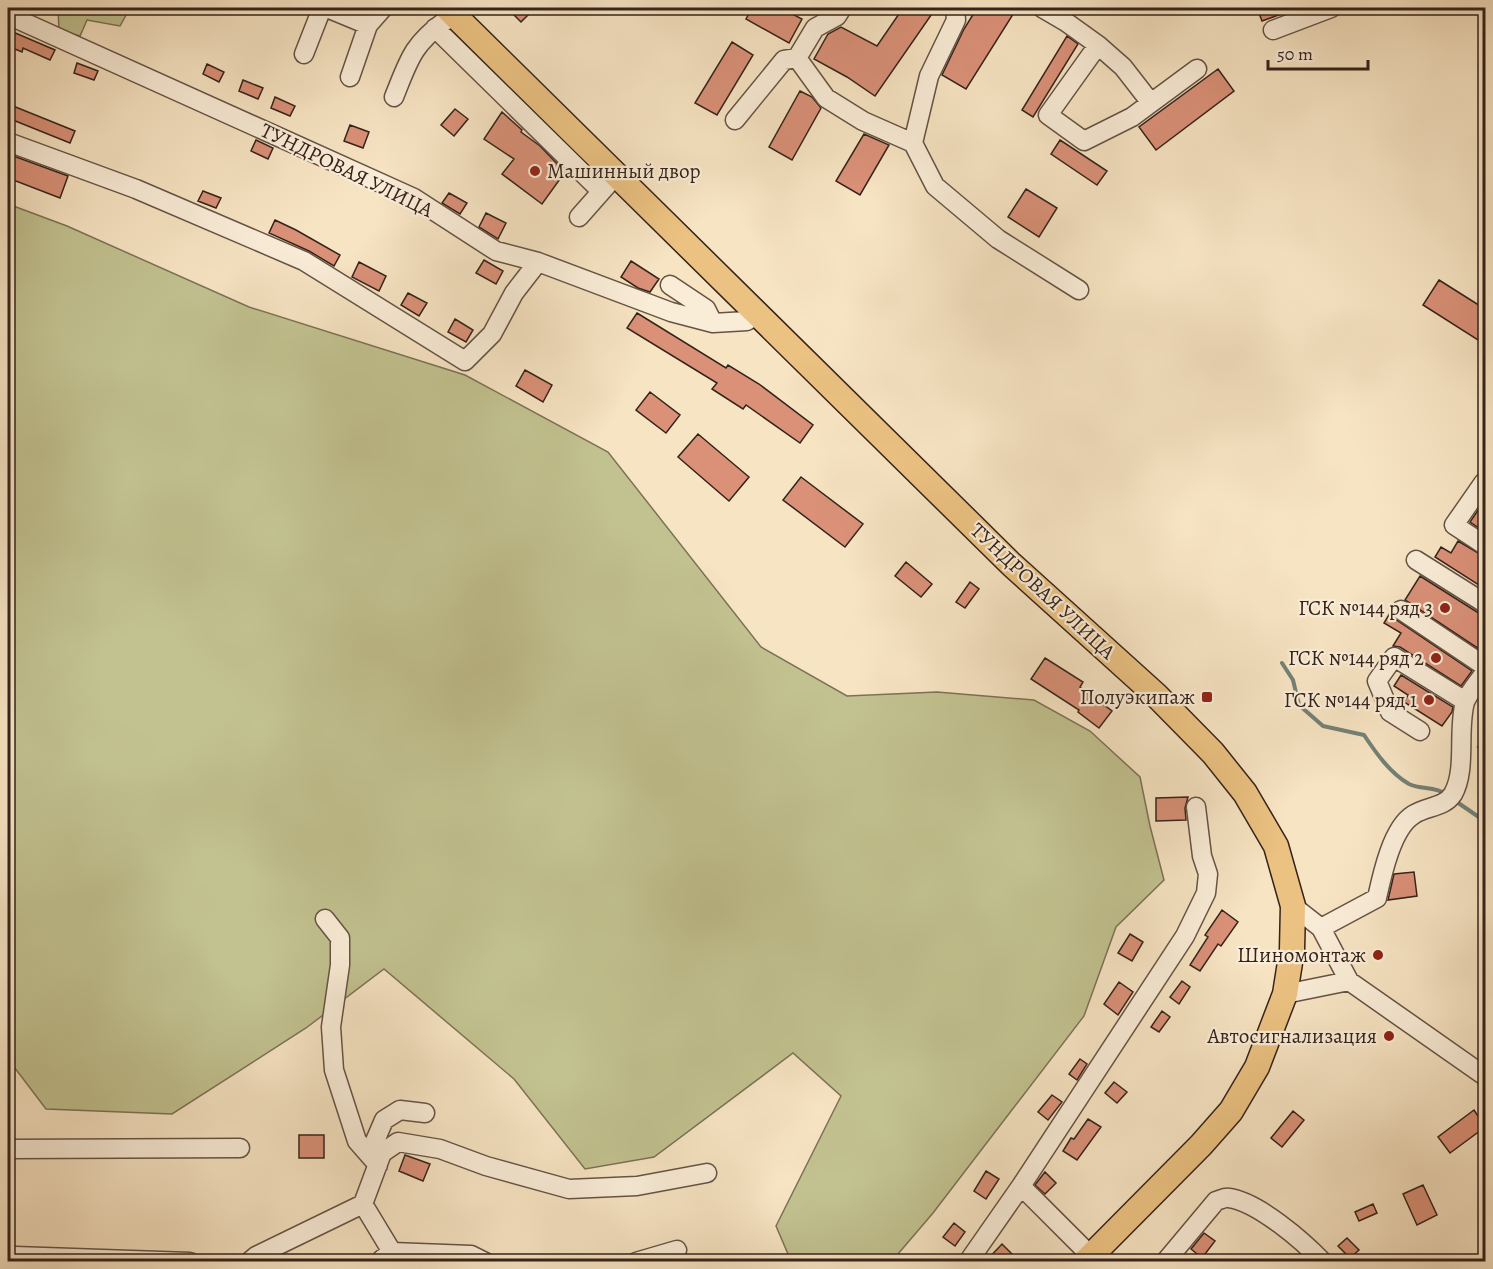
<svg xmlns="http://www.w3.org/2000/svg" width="1493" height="1269" font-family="Alegreya,serif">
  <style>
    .green { fill: #c2c290; stroke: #7b7256; stroke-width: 1.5 }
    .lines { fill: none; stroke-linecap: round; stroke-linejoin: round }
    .stream { stroke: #738177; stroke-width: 4 }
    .building { fill: #da9178; stroke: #34231b; stroke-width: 1.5 }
    .minor-casing { stroke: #655345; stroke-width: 21 }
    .major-casing { stroke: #34231b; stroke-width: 27 }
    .path { stroke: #34231b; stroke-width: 2; stroke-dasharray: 1.5 3; stroke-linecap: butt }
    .minor { stroke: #faedd8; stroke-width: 18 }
    .major { stroke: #ecc282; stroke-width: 24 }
    .poi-dot { fill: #8f2418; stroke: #faedd8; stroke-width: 2 }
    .labels { text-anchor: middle; stroke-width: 4.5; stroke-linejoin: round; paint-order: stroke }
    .street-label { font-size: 21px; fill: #34231b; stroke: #faedd8 }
    .poi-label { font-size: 21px; fill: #34231b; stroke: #faedd8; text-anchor: end }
  </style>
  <rect width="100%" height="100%" fill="#f7e4c3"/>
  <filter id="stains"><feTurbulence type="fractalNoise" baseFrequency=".00333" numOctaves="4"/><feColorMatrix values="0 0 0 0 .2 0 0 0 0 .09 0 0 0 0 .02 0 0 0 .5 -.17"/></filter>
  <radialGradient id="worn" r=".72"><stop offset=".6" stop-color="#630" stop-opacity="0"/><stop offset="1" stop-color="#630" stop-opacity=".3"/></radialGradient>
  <!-- green -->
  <path class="green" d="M58,8H130L120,26L87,20L80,36L59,30Z
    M8,204L67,226L249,307L465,375L608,452L761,647L847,696L937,692L1034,700L1090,731L1140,777L1150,826L1164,880L1116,927L1084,1016L933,1213L892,1261H791L776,1226L841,1096L793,1053L654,1157L585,1169L514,1079L384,969L306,1028L172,1114L46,1109L8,1059Z"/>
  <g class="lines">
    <!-- stream -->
    <path class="stream" d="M1282,663L1293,680L1299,705L1323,726L1364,735C1376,753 1390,773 1409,784C1421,790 1435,786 1446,794
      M1454,800L1486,822"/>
  </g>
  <!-- building -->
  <path class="building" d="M507,8H535L521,22Z
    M752,8H781L802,19L789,43L746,19Z
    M903,8H936L875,96L847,77L814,59L828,34L841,27L877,46Z
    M977,8H1017L966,89L942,75L964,29Z
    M1257,8H1295V9L1262,21Z
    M13,32L55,50L50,60L23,48L22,52L8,46Z
    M1067,36L1078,44L1033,117L1022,110Z
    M732,42L753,55L717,115L695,103Z
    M77,63L98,71L94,80L74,73Z
    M207,64L224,72L219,82L203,74Z
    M1218,69L1234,91L1156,150L1139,127Z
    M243,80L263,88L258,99L239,91Z
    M800,91L812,97L821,108L792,160L769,147Z
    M275,97L295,106L290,116L271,108Z
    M13,106L75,131L70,143L8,118Z
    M455,109L468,119L454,136L441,125Z
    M502,112L522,130L521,132L540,146L565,172L542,204L502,174L514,159L484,139Z
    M350,125L369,132L363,148L344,141Z
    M864,134L889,145L860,195L836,181Z
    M256,140L273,148L268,159L251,151Z
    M1060,140L1107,171L1097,185L1051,154Z
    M8,154L68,176L60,198L8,178Z
    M1026,189L1057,208L1039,237L1008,217Z
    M203,191L221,198L216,208L198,201Z
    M449,193L467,203L460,214L442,203Z
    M486,213L506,223L498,239L479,227Z
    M275,220L296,230L340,255L334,266L309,251L269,233Z
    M484,260L503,271L496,284L476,273Z
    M631,261L659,279L650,292L638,288L621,277Z
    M359,262L386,276L379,291L352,277Z
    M1439,280L1485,309V328L1478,340L1423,305Z
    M408,293L427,303L419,316L401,305Z
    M637,313L726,368L728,365L759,384L813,425L800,443L746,405L743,409L712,389L717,383L627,328Z
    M455,319L473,330L466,342L448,332Z
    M525,370L552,385L543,402L516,386Z
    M650,392L680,415L666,433L636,410Z
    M698,434L749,477L729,501L678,457Z
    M801,477L863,524L845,547L783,500Z
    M1485,500V532L1470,522Z
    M1458,541L1485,557V589L1435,557L1441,547L1451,553Z
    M906,562L932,584L921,597L895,576Z
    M1420,576L1485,617V653L1405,600Z
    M970,582L979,589L965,608L956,602Z
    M1390,613L1395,619L1472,671L1461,686L1400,647L1393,646L1401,633L1384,623Z
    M1045,658L1083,682L1080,687L1112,711L1099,728L1078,712L1079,710L1031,679Z
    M1401,675L1453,707L1452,712L1442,726L1404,702L1408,695L1394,686Z
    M1188,797L1185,808L1186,820L1156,821V798Z
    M1414,872L1417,896L1388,900L1394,874Z
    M1222,910L1238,922L1221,946L1218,944L1200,971L1190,965L1208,937L1205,935Z
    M1130,934L1143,942L1132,961L1118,953Z
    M1182,981L1190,987L1179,1004L1170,997Z
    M1119,982L1133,992L1118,1015L1104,1004Z
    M1162,1011L1170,1017L1159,1032L1151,1027Z
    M1080,1059L1087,1064L1077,1080L1069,1074Z
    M1114,1082L1127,1092L1117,1103L1105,1093Z
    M1052,1095L1062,1102L1048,1120L1038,1112Z
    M1474,1110L1485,1127L1450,1153L1438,1137Z
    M1293,1111L1304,1120L1282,1147L1271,1138Z
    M1088,1119L1101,1127L1077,1160L1063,1151L1071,1138L1074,1139Z
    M299,1135H324V1158H299Z
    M405,1155L430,1164L423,1181L399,1171Z
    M986,1171L999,1179L986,1199L974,1191Z
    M1045,1172L1056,1183L1045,1194L1035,1185Z
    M1423,1185L1437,1215L1417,1225L1403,1194Z
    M1373,1204L1377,1213L1359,1221L1355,1212Z
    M954,1223L965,1232L955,1246L943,1237Z
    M1204,1233L1215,1241L1202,1258L1191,1249Z
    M1347,1238L1359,1250L1350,1258L1338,1246Z
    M1002,1244L1020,1262H985Z"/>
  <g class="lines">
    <!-- minor casing -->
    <g class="minor-casing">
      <path id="minor" d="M327,8L368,25L383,8
        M842,8L837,16L815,28L797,58L826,98L863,121L913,143
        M955,8L956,20L929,76L913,143L935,186L998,239L1079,290
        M1042,8L1066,22L1098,45L1048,115L1084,141L1132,117L1197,69
        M8,15L414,198L496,251L538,262L671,312L713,323L747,321L757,314
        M435,28L601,191
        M1273,30L1331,8
        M1098,45L1123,67L1151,103
        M304,54L322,8
        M350,77L368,25
        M394,97C409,60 412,45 445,21
        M735,120L784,60L797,58
        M8,142L136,189L304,261L465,361L492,334L514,293L538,262
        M579,217L609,183
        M670,285L706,309L713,323
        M1484,482L1454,525L1486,546
        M1416,560L1486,604
        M1401,610L1486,667
        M1420,731L1390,712L1377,681L1394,657L1465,701
        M1293,906L1321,928L1349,981L1486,1077
        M325,919L340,938V965L331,1027L334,1070L357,1141L378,1165
        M1321,928L1377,898C1382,875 1392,828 1413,815C1426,806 1444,808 1453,794C1467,769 1457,731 1465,702C1469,692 1479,681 1486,671
        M1285,994L1349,981
        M8,1149L240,1148
        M382,1153L375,1141L384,1120L400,1110L425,1113
        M363,1204L392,1252
        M1091,1256L1021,1186L1185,936L1206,893L1208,874L1202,856L1196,807
        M8,1261L15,1256L190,1262
        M249,1262L256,1256L363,1204L382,1153L398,1142L440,1149L486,1166L569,1189L637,1186L707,1173
        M382,1262V1259L392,1252L471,1255L485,1262
        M636,1262L677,1250
        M968,1262L1021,1186
        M1165,1262L1216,1201C1220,1200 1225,1197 1229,1198C1258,1202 1303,1241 1323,1262"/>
    </g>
    <!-- major casing -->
    <g class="major-casing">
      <path id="major" d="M447,8L1011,564L1156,695L1213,753L1245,793L1276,846L1293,906L1292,950L1285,994L1257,1067L1231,1111L1201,1145L1085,1262"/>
    </g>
    <!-- path -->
    <path class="path" d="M1477,747L1486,749"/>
    <!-- minor -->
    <use href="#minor" class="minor"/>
    <!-- major -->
    <use href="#major" class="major"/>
  </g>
  <!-- markers -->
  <g class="poi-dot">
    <circle cx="535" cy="171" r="6"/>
    <circle cx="1445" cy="608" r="6"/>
    <circle cx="1436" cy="658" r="6"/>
    <rect x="1201" y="691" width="12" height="12" rx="3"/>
    <circle cx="1429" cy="700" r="6"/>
    <circle cx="1378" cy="955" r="6"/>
    <circle cx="1389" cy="1036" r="6"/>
  </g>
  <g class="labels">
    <!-- street labels -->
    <g class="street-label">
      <text transform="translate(347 170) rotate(26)" y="7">ТУНДРОВАЯ УЛИЦА</text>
      <text transform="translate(1043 591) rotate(43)" y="7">ТУНДРОВАЯ УЛИЦА</text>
    </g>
    <!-- poi labels -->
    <g class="poi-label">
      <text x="547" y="178" text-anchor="start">Машинный двор</text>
      <text x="1433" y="615">ГСК №144 ряд 3</text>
      <text x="1424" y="665">ГСК №144 ряд 2</text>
      <text x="1195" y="704">Полуэкипаж</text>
      <text x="1417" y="707">ГСК №144 ряд 1</text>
      <text x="1366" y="962">Шиномонтаж</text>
      <text x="1377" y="1043">Автосигнализация</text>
    </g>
  </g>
  <!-- margin -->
  <rect width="1493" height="1269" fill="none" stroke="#f7e4c3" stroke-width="30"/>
  <rect x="9" y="9" width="1475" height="1251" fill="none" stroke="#34231b" stroke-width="3"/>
  <rect x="15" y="15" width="1463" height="1239" fill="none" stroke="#34231b" stroke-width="1.5"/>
  <!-- scale -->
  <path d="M1268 60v9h100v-9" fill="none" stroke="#34231b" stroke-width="3"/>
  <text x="1277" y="60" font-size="18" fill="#34231b" stroke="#faedd8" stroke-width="4.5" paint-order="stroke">50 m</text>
  <rect width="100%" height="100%" filter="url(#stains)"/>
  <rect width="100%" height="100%" fill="url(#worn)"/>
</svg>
